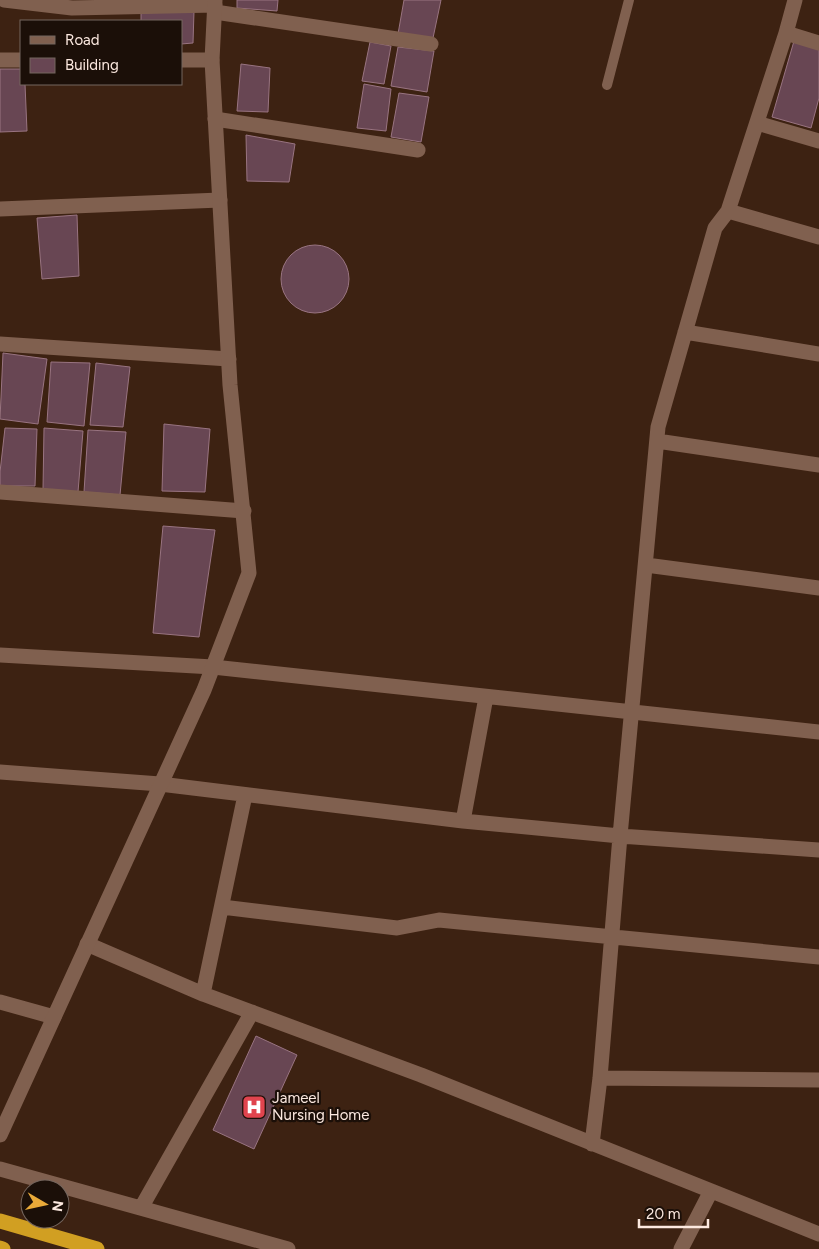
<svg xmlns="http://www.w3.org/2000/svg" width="819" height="1249" font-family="Figtree,sans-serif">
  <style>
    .building { fill: #684653; stroke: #997481 }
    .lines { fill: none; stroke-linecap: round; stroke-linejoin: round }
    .lane { stroke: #80604f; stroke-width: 10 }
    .street { stroke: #80604f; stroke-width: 15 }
    .secondary { stroke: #80604f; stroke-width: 15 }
    .highway { stroke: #d19f22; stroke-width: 15 }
    .labels { text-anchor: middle; stroke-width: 4.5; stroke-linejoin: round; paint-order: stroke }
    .poi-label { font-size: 15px; fill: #fce9e0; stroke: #1b0f08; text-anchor: start }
  </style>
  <rect width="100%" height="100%" fill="#3d2212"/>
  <!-- building -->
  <path class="building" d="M237,0H278L277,11L237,8Z
    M404,0H441L433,38L398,34Z
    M194,11L193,43L181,44V21H141V13Z
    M794,41L819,47V98L811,128L772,117Z
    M370,42L391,46L384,84L362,81Z
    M398,47L434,51L427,92L391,86Z
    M241,64L270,68L268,112L237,111Z
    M0,69H21V84H25L27,131L0,132Z
    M364,84L391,89L386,131L357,128Z
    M399,93L429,97L421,142L391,137Z
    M246,135L295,144L289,182L247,181Z
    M77,215L79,276L42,279L37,218Z
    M281 279a34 34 0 1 1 68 0a34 34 0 1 1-68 0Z
    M3,353L47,359L38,424L0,419Z
    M51,362L90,363L84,426L47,422Z
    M96,363L130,367L123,427L90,425Z
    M164,424L210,429L205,492L162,491Z
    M5,428L37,429L35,486H0V472Z
    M44,428L83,431L78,492L43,489Z
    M88,430L126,432L120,495L84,492Z
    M163,526L215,530L199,637L153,633Z
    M256,1036L297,1055L254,1149L213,1130Z"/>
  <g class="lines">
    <!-- lane -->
    <path class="lane" d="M607,85L629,0"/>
    <!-- street -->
    <path class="street" d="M4,0L72,8L215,5
      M215,12L431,44
      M786,33L819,43
      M0,60H21
      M181,60H212
      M215,119L418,150
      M757,123L819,141
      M0,209L220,200
      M728,211L819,237
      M685,332L819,354
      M0,344L229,359
      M657,441L819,465
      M0,492L244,511
      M646,565L819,588
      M0,655L213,667L819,732
      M0,772L160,784L463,821L620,836L819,850
      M463,821L486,697
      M222,907L397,928L439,920L819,957
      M87,944L203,994L245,795
      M203,994L421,1075L819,1234
      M0,1002L54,1017
      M600,1078L819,1080
      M592,1144L600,1078L620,836L658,427L715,228L728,211L786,33L795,0
      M0,1169L288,1249
      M141,1208L252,1012
      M681,1249L711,1191"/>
    <!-- secondary -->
    <path class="secondary" d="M0,1135L204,690L249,573L230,385L212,60L215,0"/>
    <!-- highway -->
    <path class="highway" d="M0,1221L97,1249
      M0,1248L3,1249"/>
  </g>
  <!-- icons -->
  <defs>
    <g id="hospital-square" transform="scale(1.25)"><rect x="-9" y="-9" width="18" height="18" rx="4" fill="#e0444e" stroke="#1b0f08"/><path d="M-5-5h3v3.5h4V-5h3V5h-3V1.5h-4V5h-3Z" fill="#fff"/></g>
  </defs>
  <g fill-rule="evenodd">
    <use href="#hospital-square" x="254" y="1107"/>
  </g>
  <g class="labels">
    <!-- poi labels -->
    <g class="poi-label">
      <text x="272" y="1103">Jameel<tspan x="272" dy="17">Nursing Home</tspan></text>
    </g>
  </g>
  <!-- legend -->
  <rect x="20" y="20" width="162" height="65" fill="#1b0f08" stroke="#75665e"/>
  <rect x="30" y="36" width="25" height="8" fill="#80604f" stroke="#75665e"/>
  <text x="65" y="45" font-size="15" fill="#fce9e0">Road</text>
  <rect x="30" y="58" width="25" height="15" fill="#684653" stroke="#75665e"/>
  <text x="65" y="70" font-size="15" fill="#fce9e0">Building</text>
  <!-- north arrow -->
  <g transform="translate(45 1204) rotate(99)"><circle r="24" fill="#1b0f08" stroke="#75665e"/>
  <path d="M0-4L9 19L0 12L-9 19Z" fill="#eaaa39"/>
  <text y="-8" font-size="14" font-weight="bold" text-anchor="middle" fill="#fce9e0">N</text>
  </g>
  <!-- scale -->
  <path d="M639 1219v8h69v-8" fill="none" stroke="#fce9e0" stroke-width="2.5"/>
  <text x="646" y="1219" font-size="15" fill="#fce9e0" stroke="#1b0f08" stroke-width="4" paint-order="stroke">20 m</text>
</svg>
